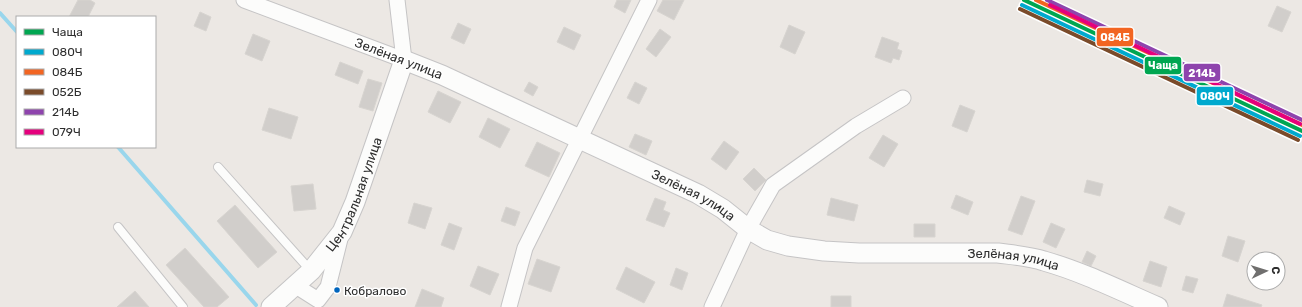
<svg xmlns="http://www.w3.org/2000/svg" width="1302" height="307" font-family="Rubik,sans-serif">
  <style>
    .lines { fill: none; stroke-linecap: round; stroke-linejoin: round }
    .stream { stroke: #99d6ec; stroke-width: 4 }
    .building { fill: #d1cecb; stroke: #d7d4d0 }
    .service-casing { stroke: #c5c4c5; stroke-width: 10 }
    .minor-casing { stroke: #c5c4c5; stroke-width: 17 }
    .tertiary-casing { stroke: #c5c4c5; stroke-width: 21 }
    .service { stroke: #fcfcfb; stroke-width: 8 }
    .minor { stroke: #fcfcfb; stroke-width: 15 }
    .tertiary { stroke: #fcfcfb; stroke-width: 19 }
    .rail-1-casing { stroke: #fff; stroke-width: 7 }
    .rail-2-casing { stroke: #fff; stroke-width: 7 }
    .rail-3-casing { stroke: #fff; stroke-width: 7 }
    .rail-4-casing { stroke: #fff; stroke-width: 7 }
    .rail-5-casing { stroke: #fff; stroke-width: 7 }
    .rail-6-casing { stroke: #fff; stroke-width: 7 }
    .rail-1 { stroke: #00a651; stroke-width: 4 }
    .rail-2 { stroke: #00a9ce; stroke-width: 4 }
    .rail-3 { stroke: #f26522; stroke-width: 4 }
    .rail-4 { stroke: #7a4b2a; stroke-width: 4 }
    .rail-5 { stroke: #8e44ad; stroke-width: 4 }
    .rail-6 { stroke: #e5007d; stroke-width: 4 }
    .bus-dot { fill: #0065bd; stroke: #fff; stroke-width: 1.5 }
    .labels { text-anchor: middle; stroke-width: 3; stroke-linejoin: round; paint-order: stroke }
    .bus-label { font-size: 12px; fill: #2e2e2e; stroke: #fff; text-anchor: start }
    .street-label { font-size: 13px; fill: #2e2e2e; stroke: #fff }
    .line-badge { stroke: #fff; stroke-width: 1.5 }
    .badge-label { font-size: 11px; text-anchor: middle; font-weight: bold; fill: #fff }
  </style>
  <rect width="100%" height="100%" fill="#ece8e4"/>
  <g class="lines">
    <!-- stream -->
    <path class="stream" d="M0,13L17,32
      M118,147L256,305"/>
  </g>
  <!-- building -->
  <path class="building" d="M78,0H90L95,3L88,17H69Z
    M617,0H631L625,13L614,7Z
    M663,0H684L674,20L657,11Z
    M1277,6L1291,12L1282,32L1268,26Z
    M200,12L211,17L206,31L194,26Z
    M458,23L471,29L464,44L451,38Z
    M789,25L805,32L795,54L780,47Z
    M564,27L581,35L574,50L557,42Z
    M660,29L671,37L656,57L646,49Z
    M253,34L270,41L262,61L245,54Z
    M882,37L899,43L897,49L902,51L899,60L893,58L891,63L875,57Z
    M340,62L363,71L358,84L335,75Z
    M368,79L382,83L373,111L359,107Z
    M529,82L538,87L533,96L524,91Z
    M635,82L647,88L639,104L627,98Z
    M438,91L461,102L450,123L428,112Z
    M960,105L975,111L967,132L952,126Z
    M269,108L298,117L291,139L262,130Z
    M488,118L510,129L500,148L479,137Z
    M635,134L652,141L646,155L629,147Z
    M883,135L898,144L884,167L869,158Z
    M724,141L739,152L726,170L711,159Z
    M537,142L560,153L549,177L525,166Z
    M754,168L766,180L755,191L743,179Z
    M1087,180L1103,184L1100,196L1084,192Z
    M313,184L316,209L294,211L291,186Z
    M956,195L973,202L968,215L951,208Z
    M1021,196L1035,201L1022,235L1008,230Z
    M655,198L666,202L663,210L670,213L664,227L646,220Z
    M831,198L858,205L854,221L827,215Z
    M414,203L432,208L425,229L408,223Z
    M235,205L277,252L258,268L217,221Z
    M1169,206L1185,213L1180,225L1164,218Z
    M506,207L520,212L515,226L501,221Z
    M449,223L462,228L454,250L441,245Z
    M1051,223L1065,229L1056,248L1043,242Z
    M914,224H935V237H914Z
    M1228,236L1245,241L1238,262L1222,256Z
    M185,248L229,297L217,307H204L166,265Z
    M1087,251L1096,256L1091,266L1082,262Z
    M537,259L560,267L551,292L528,284Z
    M1150,261L1167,267L1161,287L1143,281Z
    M478,266L499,274L490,295L470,286Z
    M626,267L655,282L644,303L616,289Z
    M676,268L688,273L682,290L670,285Z
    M1186,276L1198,279L1193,293L1182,290Z
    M422,289L444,298L441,307H415Z
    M135,291L149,307H117Z
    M1227,294L1262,305L1261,307H1223Z
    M831,296H851V307H831Z"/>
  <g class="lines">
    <!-- service casing -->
    <g class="service-casing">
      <path id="service" d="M218,167L311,271
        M118,227L183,307"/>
    </g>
    <!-- minor casing -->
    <g class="minor-casing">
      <path id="minor" d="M244,0L404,60L397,0
        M296,286L318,300L328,287L341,235
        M509,307L525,248L649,0
        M712,307L748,229L773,185L856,126L903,98"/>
    </g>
    <!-- tertiary casing -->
    <g class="tertiary-casing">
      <g id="tertiary">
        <path id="s1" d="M271,307L311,271L342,232L355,202L404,60L442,75L698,194L723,209L748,229L767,240L788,246L824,251L859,253H998C1013,255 1029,256 1044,261C1083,272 1121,291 1158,307"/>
      </g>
    </g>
    <!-- service -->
    <use href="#service" class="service"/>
    <!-- minor -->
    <use href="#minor" class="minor"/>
    <!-- tertiary -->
    <use href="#tertiary" class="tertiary"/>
    <!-- rail-1 casing -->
    <g class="rail-1-casing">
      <path id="rail-1" d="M1024,0L1302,131"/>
    </g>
    <!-- rail-2 casing -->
    <g class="rail-2-casing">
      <path id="rail-2" d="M1022,5L1300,136"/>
    </g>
    <!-- rail-3 casing -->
    <g class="rail-3-casing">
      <path id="rail-3" d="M1036,0L1302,125"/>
    </g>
    <!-- rail-4 casing -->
    <g class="rail-4-casing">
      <path id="rail-4" d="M1020,9L1298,140"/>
    </g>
    <!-- rail-5 casing -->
    <g class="rail-5-casing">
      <path id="rail-5" d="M1047,0L1302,120"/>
    </g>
    <!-- rail-6 casing -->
    <g class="rail-6-casing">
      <path id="rail-6" d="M1050,5L1300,124"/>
    </g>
    <!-- rail-1 -->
    <use href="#rail-1" class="rail-1"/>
    <!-- rail-2 -->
    <use href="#rail-2" class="rail-2"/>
    <!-- rail-3 -->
    <use href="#rail-3" class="rail-3"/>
    <!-- rail-4 -->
    <use href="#rail-4" class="rail-4"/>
    <!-- rail-5 -->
    <use href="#rail-5" class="rail-5"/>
    <!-- rail-6 -->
    <use href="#rail-6" class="rail-6"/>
  </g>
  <!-- markers -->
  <circle class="bus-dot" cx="337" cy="290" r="3.5"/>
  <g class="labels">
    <!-- bus labels -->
    <g class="bus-label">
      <text x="344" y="295">Кобралово</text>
    </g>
    <!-- street labels -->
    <g class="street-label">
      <text transform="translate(399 58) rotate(21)" y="5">Зелёная улица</text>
      <text dy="5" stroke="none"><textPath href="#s1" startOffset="143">Центральная улица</textPath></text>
      <text dy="5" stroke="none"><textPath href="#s1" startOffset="606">Зелёная улица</textPath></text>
      <text dy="5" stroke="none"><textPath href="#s1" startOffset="941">Зелёная улица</textPath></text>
    </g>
  </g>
  <g class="line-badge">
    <rect x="1096" y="27" width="38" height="20" rx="4" fill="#f26522"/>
    <rect x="1144" y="56" width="38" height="19" rx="4" fill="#00a651"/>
    <rect x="1183" y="63" width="38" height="19" rx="4" fill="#8e44ad"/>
    <rect x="1196" y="86" width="38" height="20" rx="4" fill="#00a9ce"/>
  </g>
  <g class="badge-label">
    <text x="1115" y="41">084Б</text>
    <text x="1163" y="69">Чаща</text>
    <text x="1202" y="77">214Ь</text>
    <text x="1215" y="100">080Ч</text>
  </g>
  <!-- legend -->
  <rect x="16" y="16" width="140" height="132" fill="#ffffff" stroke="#ababab"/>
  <rect x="24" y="29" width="20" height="6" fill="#00a651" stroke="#ababab"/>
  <text x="52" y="36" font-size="12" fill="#2e2e2e">Чаща</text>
  <rect x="24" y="49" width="20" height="6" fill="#00a9ce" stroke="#ababab"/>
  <text x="52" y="56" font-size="12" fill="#2e2e2e">080Ч</text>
  <rect x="24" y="69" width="20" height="6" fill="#f26522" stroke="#ababab"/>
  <text x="52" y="76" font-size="12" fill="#2e2e2e">084Б</text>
  <rect x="24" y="89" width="20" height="6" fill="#7a4b2a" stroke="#ababab"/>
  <text x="52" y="96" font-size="12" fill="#2e2e2e">052Б</text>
  <rect x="24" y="109" width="20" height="6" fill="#8e44ad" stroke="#ababab"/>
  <text x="52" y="116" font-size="12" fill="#2e2e2e">214Ь</text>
  <rect x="24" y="129" width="20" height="6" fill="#e5007d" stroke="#ababab"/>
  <text x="52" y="136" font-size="12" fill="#2e2e2e">079Ч</text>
  <!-- north arrow -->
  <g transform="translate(1266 271) rotate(86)"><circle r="19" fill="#ffffff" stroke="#ababab"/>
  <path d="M0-3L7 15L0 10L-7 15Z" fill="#706f6e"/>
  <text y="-6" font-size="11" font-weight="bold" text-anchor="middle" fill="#2e2e2e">С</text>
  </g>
</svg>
